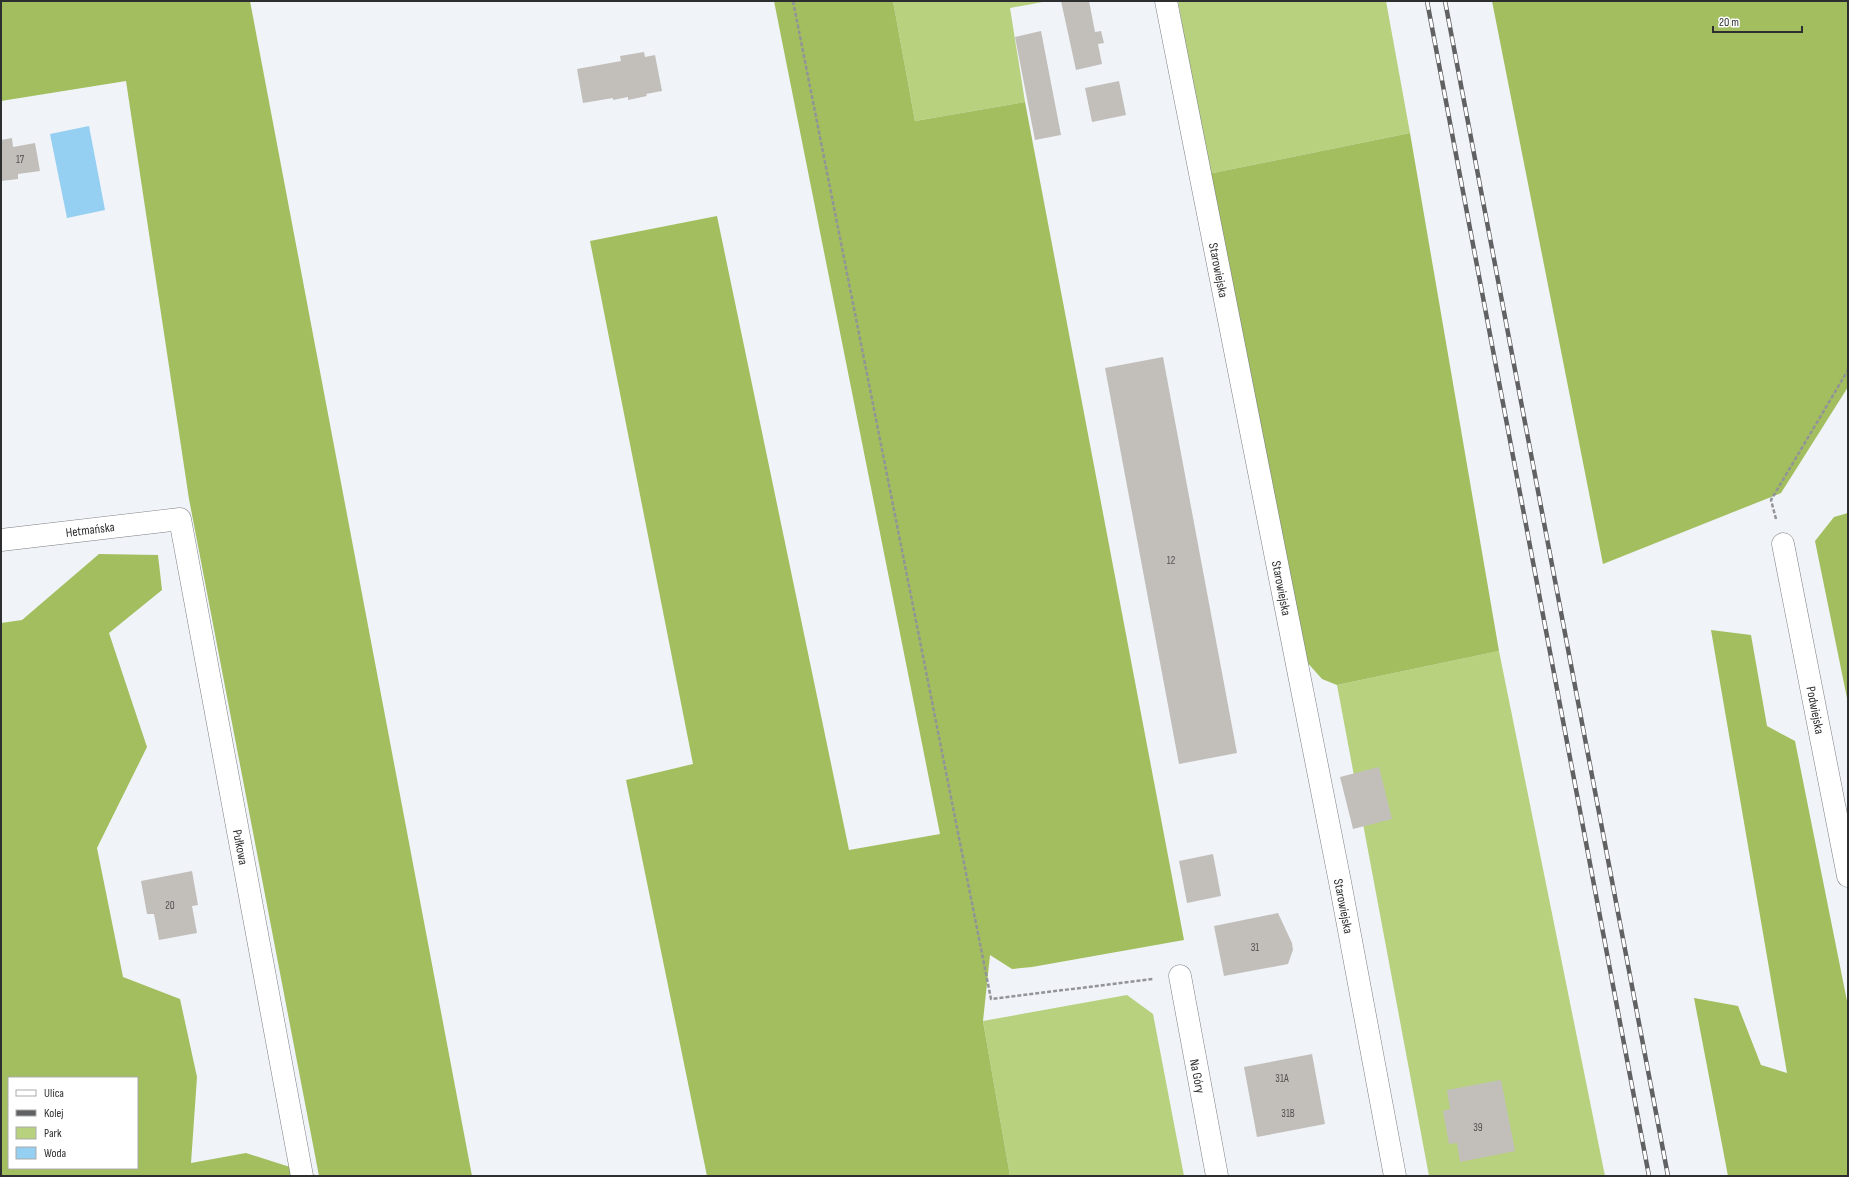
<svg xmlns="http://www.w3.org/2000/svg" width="1849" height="1177" font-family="'Sofia Sans Condensed',sans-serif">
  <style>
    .green { fill: #b7d17f }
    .forest { fill: #a2be5e; fill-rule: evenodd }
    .water { fill: #95cff1 }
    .building { fill: #c2bfbb }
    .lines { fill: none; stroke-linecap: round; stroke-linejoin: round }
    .minor-casing { stroke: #7b7e81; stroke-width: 23 }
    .path { stroke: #929497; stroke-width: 2.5; stroke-dasharray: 4 2; stroke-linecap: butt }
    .minor { stroke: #fff; stroke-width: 22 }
    .rail-casing { stroke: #606163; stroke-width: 4.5 }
    .rail { stroke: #fff; stroke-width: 3; stroke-dasharray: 9; stroke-linecap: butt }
    .labels { text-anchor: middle; stroke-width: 3; stroke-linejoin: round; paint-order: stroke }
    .number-label { font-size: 11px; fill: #525252 }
    .street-label { font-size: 13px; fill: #2d2e2f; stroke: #fff }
  </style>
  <rect width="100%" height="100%" fill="#f0f3f8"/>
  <!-- green -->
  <path class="green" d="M893,1H1048L1010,8L1025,102L915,121Z
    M1178,1H1386L1410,133L1208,174Z
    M1499,651L1605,1176H1429L1337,685Z
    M1127,995L1153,1014L1184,1176H1010L983,1021Z"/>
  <!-- forest -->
  <path class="forest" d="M1,1H250L472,1176H319L189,499L126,81L1,101Z
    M774,1H893L915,121L1025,102L1184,940L1032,967L1012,969L990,955L983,1021L1010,1176H707L626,780L693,764L590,241L717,216L849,850L940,834Z
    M1492,1H1848V387L1781,493L1603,564Z
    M1410,133L1499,651L1337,685L1322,679L1306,661L1208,174Z
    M1848,513V703L1815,541L1834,517Z
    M99,554L158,555L162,590L109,633L147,747L97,848L123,977L180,999L197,1077L191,1163L246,1153L318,1176H1V623L22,620ZM9,1078H137V1168H9Z
    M1711,630L1751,635L1767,726L1795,741L1848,1006V1176H1728L1694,998L1738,1006L1761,1065L1787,1073Z"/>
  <!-- water -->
  <path class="water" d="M89,126L105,210L67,218L50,134Z"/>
  <!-- building -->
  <path class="building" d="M1061,1H1089L1095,32L1101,31L1104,43L1098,44L1102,64L1076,70Z
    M1041,31L1061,135L1035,140L1015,37Z
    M644,52L645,57L655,55L662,91L646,94L647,96L628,100V97L613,100V98L583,103L577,69L621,61L620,56Z
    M1119,81L1126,115L1092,122L1085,88Z
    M12,138L13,147L35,143L40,171L18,174V179L1,181V140Z
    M1163,357L1237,753L1179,764L1105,368Z
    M1379,767L1392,819L1353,829L1340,777Z
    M1213,854L1221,896L1187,903L1179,861Z
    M192,871L198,905L192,906L197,933L159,940L154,914H147L141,881Z
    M1278,913L1292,943L1293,950L1288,964L1224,976L1214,926Z
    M1312,1054L1325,1124L1257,1137L1244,1067Z
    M1501,1080L1515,1151L1460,1162L1457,1143L1449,1144L1443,1111L1450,1109L1447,1090Z"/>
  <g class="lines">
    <!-- minor casing -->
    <g class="minor-casing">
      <path id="minor" d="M1166,1L1340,882L1395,1176
        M1,540L180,519L302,1176
        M1783,544L1848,876
        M1180,976L1217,1176"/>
    </g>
    <!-- path -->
    <path class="path" d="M793,1L991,999L1153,979
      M1776,519L1771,500L1848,370"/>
    <!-- minor -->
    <use href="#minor" class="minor"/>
    <!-- rail casing -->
    <g class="rail-casing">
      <path id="rail" d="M1427,1L1649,1176
        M1445,1L1668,1176"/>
    </g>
    <!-- rail -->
    <use href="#rail" class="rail"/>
  </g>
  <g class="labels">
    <!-- number labels -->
    <g class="number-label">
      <text x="20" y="163">17</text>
      <text x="1171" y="564">12</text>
      <text x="170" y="909">20</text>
      <text x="1255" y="951">31</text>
      <text x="1282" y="1082">31A</text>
      <text x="1288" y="1117">31B</text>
      <text x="1478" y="1131">39</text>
    </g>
    <!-- street labels -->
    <g class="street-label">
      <text transform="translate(1219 270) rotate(79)" y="5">Starowiejska</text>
      <text transform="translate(90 529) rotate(-7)" y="5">Hetmańska</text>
      <text transform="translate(1282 588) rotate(79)" y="5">Starowiejska</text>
      <text transform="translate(1816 710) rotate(79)" y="5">Podwiejska</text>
      <text transform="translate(241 847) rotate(79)" y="5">Pułkowa</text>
      <text transform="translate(1344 906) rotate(79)" y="5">Starowiejska</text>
      <text transform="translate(1198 1076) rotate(79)" y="5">Na Góry</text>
    </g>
  </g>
  <!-- border -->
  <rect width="1849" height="1177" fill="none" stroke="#2d2e2f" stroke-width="4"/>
  <!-- legend -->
  <rect x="8" y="1077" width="130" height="92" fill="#ffffff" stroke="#ababac"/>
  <rect x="16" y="1090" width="20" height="6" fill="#ffffff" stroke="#ababac"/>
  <text x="44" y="1097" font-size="12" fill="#2d2e2f">Ulica</text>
  <rect x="16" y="1110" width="20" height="6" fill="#606163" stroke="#ababac"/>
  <text x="44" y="1117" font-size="12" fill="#2d2e2f">Kolej</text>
  <rect x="16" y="1127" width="20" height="12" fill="#b7d17f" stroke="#ababac"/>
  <text x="44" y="1137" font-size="12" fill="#2d2e2f">Park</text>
  <rect x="16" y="1147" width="20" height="12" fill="#95cff1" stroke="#ababac"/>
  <text x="44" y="1157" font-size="12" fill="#2d2e2f">Woda</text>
  <!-- scale -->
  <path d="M1713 26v6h89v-6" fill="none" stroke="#2d2e2f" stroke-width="2"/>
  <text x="1719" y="26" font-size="12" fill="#2d2e2f" stroke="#ffffff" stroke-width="3" paint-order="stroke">20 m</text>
</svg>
